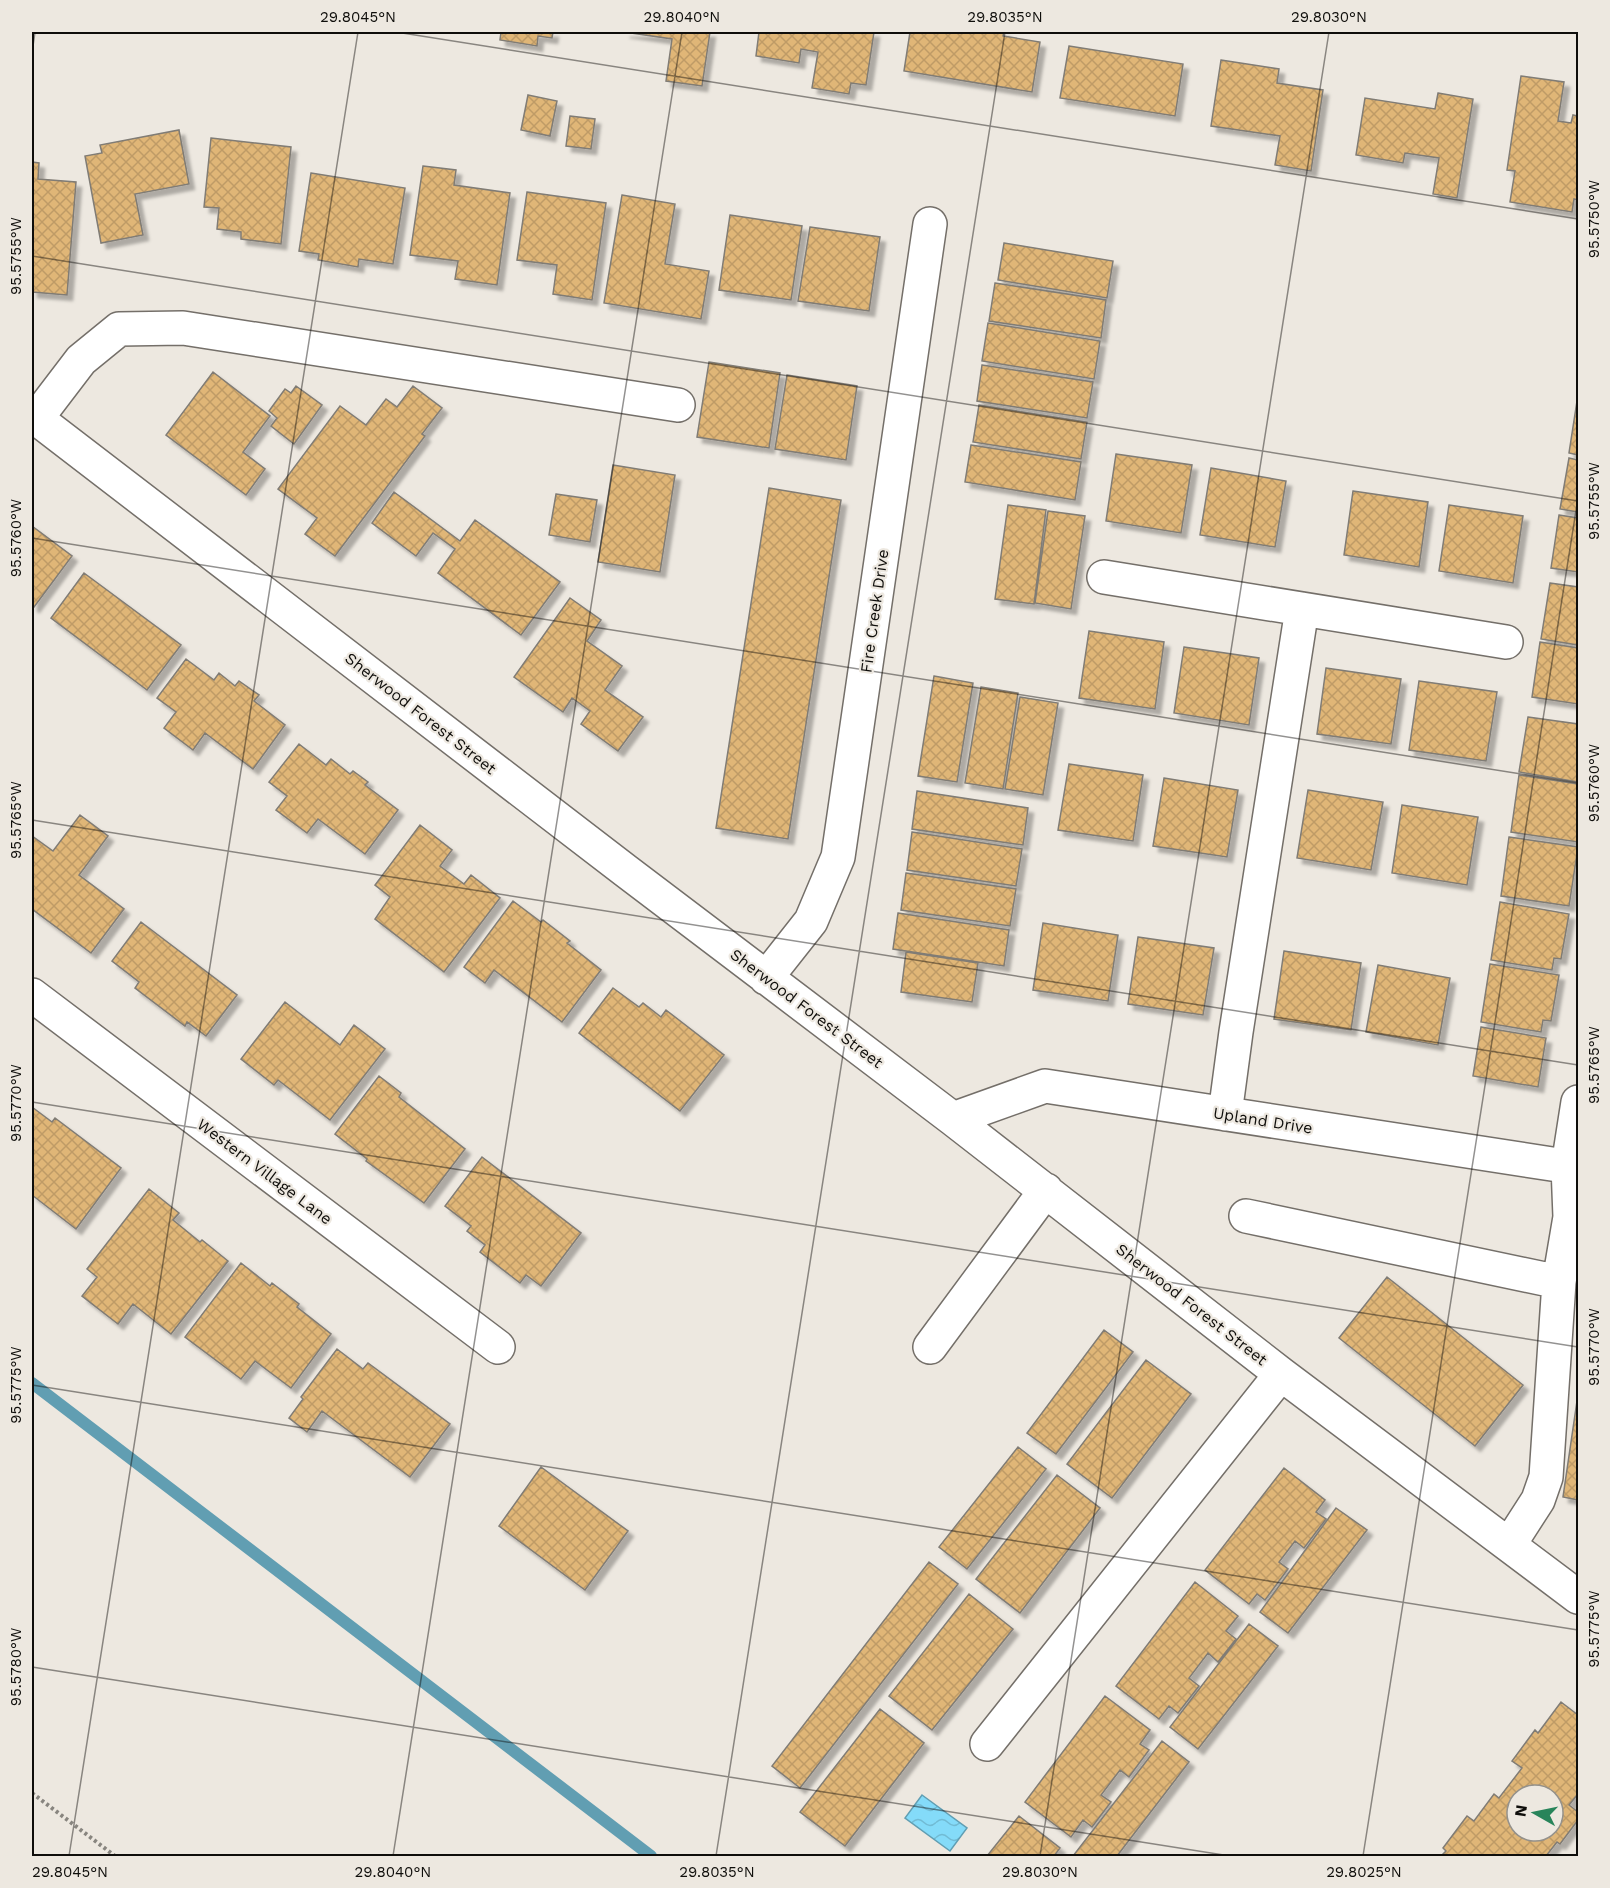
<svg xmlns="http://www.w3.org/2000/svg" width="1610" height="1888" font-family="'Work Sans',sans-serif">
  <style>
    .water { fill: url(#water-waves); stroke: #619eb2; stroke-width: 1.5 }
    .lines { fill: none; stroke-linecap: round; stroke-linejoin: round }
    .stream { stroke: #619eb2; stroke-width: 12 }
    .building { fill: url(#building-cross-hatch); stroke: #807c75; stroke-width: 1.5; fill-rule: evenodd; filter: url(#shadow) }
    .minor-casing { stroke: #746f69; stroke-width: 36 }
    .path { stroke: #88857f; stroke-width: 4; stroke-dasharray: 3 3; stroke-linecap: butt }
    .minor { stroke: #fff; stroke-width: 33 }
    .ticks { fill: none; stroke: #0f0e0b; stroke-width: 1.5; stroke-opacity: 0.45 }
    .labels { text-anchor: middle; stroke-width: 4.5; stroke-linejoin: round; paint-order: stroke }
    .street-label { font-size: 16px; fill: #0f0e0b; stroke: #ede8e0 }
    .neatline { fill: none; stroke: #0f0e0b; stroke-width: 2 }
    .ticks-label { font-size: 15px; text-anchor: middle; fill: #0f0e0b }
  </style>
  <defs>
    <pattern id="water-waves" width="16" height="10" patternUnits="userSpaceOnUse" patternTransform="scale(1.5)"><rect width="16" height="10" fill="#84dbf9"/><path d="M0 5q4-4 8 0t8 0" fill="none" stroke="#71bbd4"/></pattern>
    <pattern id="building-cross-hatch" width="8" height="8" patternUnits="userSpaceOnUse" patternTransform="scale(1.5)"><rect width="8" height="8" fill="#e0b677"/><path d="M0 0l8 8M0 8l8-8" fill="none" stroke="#bf9b66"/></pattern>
    <filter id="shadow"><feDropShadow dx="5.5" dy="5.5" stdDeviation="1.5" flood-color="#0004"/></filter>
  </defs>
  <rect width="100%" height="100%" fill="#ede8e0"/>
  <!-- water -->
  <path class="water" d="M922,1795L967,1828L950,1851L905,1818Z"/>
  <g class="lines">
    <!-- stream -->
    <path class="stream" d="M32,1383L651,1856"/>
  </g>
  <!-- building -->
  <path class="building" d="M501,32H553L552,38L538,36L537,46L500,40Z
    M624,32H710L702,86L666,81L672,39Z
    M759,32H874L866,85L851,83L849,94L812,88L818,52L801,49L799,63L756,56Z
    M910,32H1004L1003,36L1040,42L1032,92L904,71Z
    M1069,46L1183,64L1175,116L1060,98Z
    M1221,60L1279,69L1277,83L1323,90L1311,171L1275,165L1280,136L1211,126Z
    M1521,76L1564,82L1558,121L1571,123L1573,115L1578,116V200L1574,199L1572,212L1510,202L1515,171L1507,170Z
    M1438,93L1473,99L1457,198L1433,194L1439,158L1405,153L1403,163L1356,155L1365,98L1435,109Z
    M528,95L557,101L550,136L521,130Z
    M570,116L595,119L591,149L566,146Z
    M179,130L189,184L135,194L143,235L101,243L85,156L102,153L100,145Z
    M211,138L291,147L281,244L241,239V232L217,229L219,208L204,207Z
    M32,162L39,163L38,179L76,182L67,295L32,292Z
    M423,166L456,170L454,185L510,193L497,285L455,279L458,261L410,255Z
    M311,173L405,188L393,264L359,259L358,267L318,260L319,254L299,251Z
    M527,192L606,203L592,300L553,294L557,265L517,260Z
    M622,195L675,204L665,264L709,271L701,319L604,303Z
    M730,215L802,226L791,300L719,290Z
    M810,227L880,237L869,311L798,301Z
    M1004,243L1113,261L1107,298L998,280Z
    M995,283L1106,300L1101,338L989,321Z
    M988,323L1100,341L1094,379L982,361Z
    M709,362L780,373L769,448L697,437Z
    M982,365L1093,382L1087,418L977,401Z
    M213,372L270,416L243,452L265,469L246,495L166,435Z
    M787,375L857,386L846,460L775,449Z
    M296,386L322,405L294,444L271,426L277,418L269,411L285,389L291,393Z
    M413,386L442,408L422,434L425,436L335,556L305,534L317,518L278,489L340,406L366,425L386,399L397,407Z
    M1577,401L1578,402V455L1569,453Z
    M979,405L1087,422L1081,459L973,442Z
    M971,445L1081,462L1075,500L965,482Z
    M1116,454L1192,465L1181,533L1106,521Z
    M1569,458L1578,460V512L1560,509Z
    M613,465L675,475L660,572L598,562Z
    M1211,468L1286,481L1275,547L1200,535Z
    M769,488L841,500L788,839L716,828Z
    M1353,491L1428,502L1419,567L1344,555Z
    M394,492L460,541L475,520L560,582L521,635L438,573L455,549L433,533L416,556L372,523Z
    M556,494L597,500L590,542L549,535Z
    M1008,505L1046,510L1034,604L995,599Z
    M1449,505L1523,516L1513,583L1439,571Z
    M1048,511L1085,516L1071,609L1035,603Z
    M1559,515L1578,518V572L1551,568Z
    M32,526L72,556L34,607L32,606Z
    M84,573L181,645L147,690L51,618Z
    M1550,583L1578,587V645L1541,639Z
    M570,598L601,620L587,641L622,666L605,690L643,717L618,751L581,724L590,711L572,698L563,712L514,677Z
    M1089,631L1164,642L1155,709L1079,698Z
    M1540,642L1578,648V704L1532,697Z
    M1184,647L1259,658L1249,725L1174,713Z
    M186,659L214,680L219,673L235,686L239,681L259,695L254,701L285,725L253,769L205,733L193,750L164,728L176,712L157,698Z
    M1326,668L1401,679L1391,744L1317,734Z
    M934,676L973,683L957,782L918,776Z
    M1419,681L1497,692L1486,761L1409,750Z
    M981,687L1018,693L1003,789L965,783Z
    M1020,697L1058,703L1043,795L1005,789Z
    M1528,717L1578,724V782L1519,772Z
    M299,744L326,765L331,759L350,774L353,771L368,782L365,785L398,810L365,854L318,819L307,833L276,810L287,796L269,782Z
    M1069,764L1143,775L1133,841L1058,830Z
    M1519,775L1578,784V842L1511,832Z
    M1164,778L1238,790L1227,857L1153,846Z
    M1308,790L1383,802L1371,870L1297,858Z
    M917,791L1028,808L1023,845L912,829Z
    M1402,805L1478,817L1467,885L1392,873Z
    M80,815L108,836L79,875L124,909L91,953L32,909V836L53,851Z
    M420,825L452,850L440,866L464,884L471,875L500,898L444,972L375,919L390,897L375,885Z
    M912,832L1022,849L1016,886L907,870Z
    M1509,837L1578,847L1569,906L1501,896Z
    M906,873L1016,889L1010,926L901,910Z
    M513,901L541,922L543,920L570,941L567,943L601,970L562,1022L494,970L485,983L464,967Z
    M1500,902L1569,914L1561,959L1554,958L1552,970L1491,960Z
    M898,913L1009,930L1004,966L893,949Z
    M141,922L237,995L206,1036L187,1022L185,1026L135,988L139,982L112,961Z
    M1043,923L1118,935L1108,1001L1033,990Z
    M1138,937L1214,948L1203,1015L1128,1004Z
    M1284,951L1361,963L1351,1030L1274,1019Z
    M906,952L978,963L972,1002L901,992Z
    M1490,964L1559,975L1551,1021L1543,1020L1541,1032L1481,1022Z
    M1378,965L1450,978L1438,1045L1366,1032Z
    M613,988L639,1007L643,1003L661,1017L666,1010L724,1055L680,1111L579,1033Z
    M285,1002L340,1045L354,1025L385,1049L330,1120L278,1080L274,1085L241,1059Z
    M1481,1027L1546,1038L1538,1087L1473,1076Z
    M379,1076L401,1093L399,1097L465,1149L424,1203L366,1161L367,1159L335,1134Z
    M32,1107L52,1122L55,1118L121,1168L76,1229L32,1195Z
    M482,1157L581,1233L541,1286L526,1275L520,1283L480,1252L485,1245L467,1231L471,1226L445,1206Z
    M149,1189L179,1213L173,1220L200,1242L202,1240L228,1261L171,1334L133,1304L118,1324L82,1296L97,1277L87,1269Z
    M241,1263L270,1286L272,1283L299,1304L297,1307L331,1334L291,1388L255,1361L241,1379L185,1337Z
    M1387,1277L1523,1385L1475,1446L1339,1338Z
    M1104,1330L1133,1352L1056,1454L1027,1433Z
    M337,1349L363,1369L368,1363L450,1424L410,1477L322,1411L307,1432L289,1418L303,1399L301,1397Z
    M1146,1360L1191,1394L1112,1498L1067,1464Z
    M1578,1394V1500L1563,1497Z
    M1018,1447L1046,1469L967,1569L939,1547Z
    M541,1467L628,1531L585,1590L499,1526Z
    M1284,1468L1325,1500L1316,1512L1326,1519L1304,1548L1295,1541L1279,1562L1288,1569L1265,1600L1257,1594L1249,1604L1205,1570Z
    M1057,1475L1100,1508L1020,1613L976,1579Z
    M1336,1508L1367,1530L1288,1633L1260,1612Z
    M929,1562L958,1584L800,1788L772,1766Z
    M1195,1582L1238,1616L1226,1631L1236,1639L1218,1662L1208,1653L1189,1678L1199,1686L1178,1713L1169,1706L1159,1719L1116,1686Z
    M969,1594L1013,1629L932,1730L889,1696Z
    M1249,1624L1278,1646L1198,1749L1170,1727Z
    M1105,1696L1150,1730L1140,1744L1149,1750L1129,1777L1120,1770L1101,1795L1111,1802L1092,1827L1083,1820L1071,1837L1025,1802Z
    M1561,1702L1578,1715V1794L1569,1805L1578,1812V1820L1560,1844L1557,1842L1546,1856H1441L1446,1851L1443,1848L1467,1816L1474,1821L1494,1794L1499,1798L1522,1768L1512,1761L1535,1730L1538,1733ZM1517,1795H1553V1831H1517Z
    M880,1709L924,1743L845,1846L800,1812Z
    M1162,1741L1189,1762L1117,1856H1073Z
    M1019,1816L1060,1848L1054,1856H987Z"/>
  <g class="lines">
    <!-- minor casing -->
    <g class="minor-casing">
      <path id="minor" d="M32,415L626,871L953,1119L1281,1374L1578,1597
        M36,419L81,360L119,329L183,328L678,405
        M1104,577L1506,642
        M766,978L811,921L838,857L930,224
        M32,995L498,1347
        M1225,1114L1236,1032L1302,609
        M953,1119L1045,1086L1578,1168
        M1246,1216L1559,1282L1570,1217L1568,1166L1578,1102
        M930,1347L1046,1190
        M1509,1545L1538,1500L1546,1477L1559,1282
        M987,1744L1281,1374"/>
    </g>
    <!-- path -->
    <path class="path" d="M32,1793L115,1856"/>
    <!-- minor -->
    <use href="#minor" class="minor"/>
  </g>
  <!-- ticks -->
  <path class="ticks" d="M396,32L1578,219M32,53L35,32M32,256L1578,501M32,538L1578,783M32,820L1578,1065M32,1102L1578,1347M32,1385L1578,1630M32,1667L1230,1856M69,1856L358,32M393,1856L682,32M716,1856L1005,32M1040,1856L1329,32M1363,1856L1578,498"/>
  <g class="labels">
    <!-- street labels -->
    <g class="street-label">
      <text transform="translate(874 611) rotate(-82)" y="6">Fire Creek Drive</text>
      <text transform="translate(421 713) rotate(38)" y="6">Sherwood Forest Street</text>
      <text transform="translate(807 1008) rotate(37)" y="6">Sherwood Forest Street</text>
      <text transform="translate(1263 1120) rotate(9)" y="6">Upland Drive</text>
      <text transform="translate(265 1171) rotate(37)" y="6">Western Village Lane</text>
      <text transform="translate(1192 1304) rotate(38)" y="6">Sherwood Forest Street</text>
    </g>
  </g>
  <!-- border -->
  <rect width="1610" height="1888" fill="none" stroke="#ede8e0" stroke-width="66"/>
  <!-- north arrow -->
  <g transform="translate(1535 1813) rotate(279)"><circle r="28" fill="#ede8e0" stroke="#94918b" stroke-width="1.5"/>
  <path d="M0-4.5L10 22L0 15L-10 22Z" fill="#28845a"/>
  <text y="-9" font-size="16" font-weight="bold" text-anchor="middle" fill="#0f0e0b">N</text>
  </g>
  <rect x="33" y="33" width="1544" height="1822" class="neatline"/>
  <g class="ticks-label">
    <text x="358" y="22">29.8045°N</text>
    <text x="682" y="22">29.8040°N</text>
    <text x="1005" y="22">29.8035°N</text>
    <text x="1329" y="22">29.8030°N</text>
    <text transform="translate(1594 219) rotate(-90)" y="5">95.5750°W</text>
    <text transform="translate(16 256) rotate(-90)" y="5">95.5755°W</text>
    <text transform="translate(1594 501) rotate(-90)" y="5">95.5755°W</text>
    <text transform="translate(16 538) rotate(-90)" y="5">95.5760°W</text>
    <text transform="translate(1594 783) rotate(-90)" y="5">95.5760°W</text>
    <text transform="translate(16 820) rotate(-90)" y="5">95.5765°W</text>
    <text transform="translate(1594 1065) rotate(-90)" y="5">95.5765°W</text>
    <text transform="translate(16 1103) rotate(-90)" y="5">95.5770°W</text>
    <text transform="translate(1594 1347) rotate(-90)" y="5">95.5770°W</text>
    <text transform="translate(16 1385) rotate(-90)" y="5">95.5775°W</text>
    <text transform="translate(1594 1629) rotate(-90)" y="5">95.5775°W</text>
    <text transform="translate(16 1667) rotate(-90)" y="5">95.5780°W</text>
    <text x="70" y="1877">29.8045°N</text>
    <text x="393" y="1877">29.8040°N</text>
    <text x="717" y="1877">29.8035°N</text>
    <text x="1040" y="1877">29.8030°N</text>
    <text x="1364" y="1877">29.8025°N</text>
  </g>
</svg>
